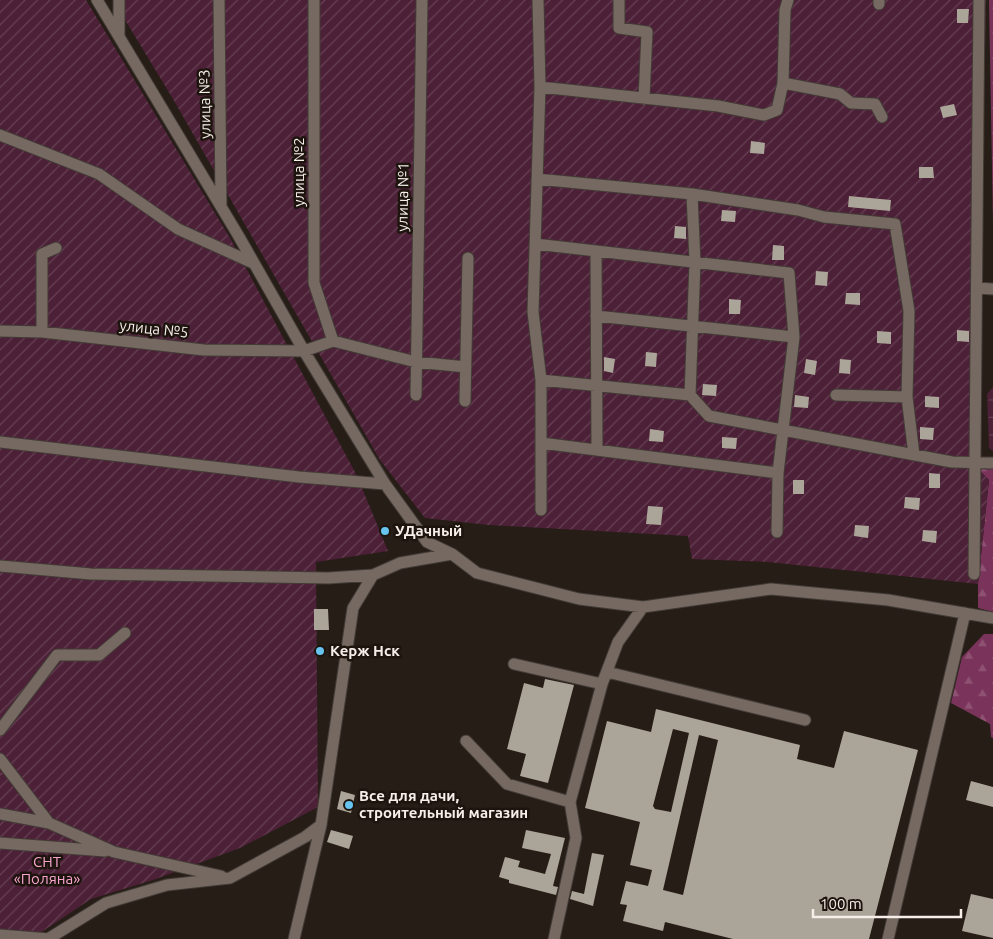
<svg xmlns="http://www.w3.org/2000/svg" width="993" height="939" font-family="Ubuntu,sans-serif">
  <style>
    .forest { fill: url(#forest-firs) }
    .wetland { fill: url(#wetland-marsh) }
    .garden { fill: url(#garden-furrows) }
    .building { fill: #aaa598; fill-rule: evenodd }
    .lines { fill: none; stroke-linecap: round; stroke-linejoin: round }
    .minor-casing { stroke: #423b36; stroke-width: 13 }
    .minor { stroke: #756961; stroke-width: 11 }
    .poi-dot { fill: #66c4ef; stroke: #1d140e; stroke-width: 2 }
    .labels { text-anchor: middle; stroke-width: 5; stroke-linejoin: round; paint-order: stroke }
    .street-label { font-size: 15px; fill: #f5eee9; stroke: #1d140e }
    .poi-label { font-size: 15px; font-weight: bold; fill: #f5eee9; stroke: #1d140e; text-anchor: start }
    .park-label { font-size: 15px; fill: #f8a4ce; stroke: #1d140e }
  </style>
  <defs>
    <pattern id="forest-firs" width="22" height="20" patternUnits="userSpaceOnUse" patternTransform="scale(1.25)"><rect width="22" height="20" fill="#7a335a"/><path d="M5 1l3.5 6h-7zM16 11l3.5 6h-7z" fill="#8e5172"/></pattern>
    <pattern id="wetland-marsh" width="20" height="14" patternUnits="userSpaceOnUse" patternTransform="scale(1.25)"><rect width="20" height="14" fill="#4c2037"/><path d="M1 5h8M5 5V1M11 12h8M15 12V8" fill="none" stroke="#664154"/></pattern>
    <pattern id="garden-furrows" width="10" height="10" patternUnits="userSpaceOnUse" patternTransform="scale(1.25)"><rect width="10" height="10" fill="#4c2037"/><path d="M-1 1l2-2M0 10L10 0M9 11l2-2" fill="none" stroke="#664154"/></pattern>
  </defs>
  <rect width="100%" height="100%" fill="#271d17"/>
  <!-- forest -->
  <path class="forest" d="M989,0H993V223V222Z
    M993,465V612L978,608V584L989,480L977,468Z
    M984,634H993V738L991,737L990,724L951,703L962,657Z"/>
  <!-- wetland -->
  <path class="wetland" d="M993,387V451L989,448L987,394Z"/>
  <!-- garden -->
  <path class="garden" d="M0,0H86L230,238L357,476L388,551L316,562L318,807L240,848L153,880L91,899L31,939H0Z
    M113,0H986L977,468L989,480L978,584L768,562L692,559L688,536L489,525L425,518L380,460L173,99Z"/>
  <!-- building -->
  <path class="building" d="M957,9H969L968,23H957Z
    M954,104L957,115L943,118L940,107Z
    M751,141L765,143L764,154L750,153Z
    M919,167H933L934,178H919Z
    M849,196L891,200L890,211L848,207Z
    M722,210L736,211L735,222L721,221Z
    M675,226L686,227V239L674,238Z
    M773,245L784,246V260H772Z
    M816,271L828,272L827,286L815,285Z
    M846,293H860V305L845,304Z
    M729,299L741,300L740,314H729Z
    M957,330L969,331V342L957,341Z
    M877,331L891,332V344L877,343Z
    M646,352L657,353L656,367L645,366Z
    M604,357L615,359L613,373L604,371Z
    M806,359L817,361L815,375L804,373Z
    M840,359L851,360L850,374L839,373Z
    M703,384L717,385L716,396L702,395Z
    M795,395L809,397L808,408L794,407Z
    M925,396L939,397V408L925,407Z
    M920,427L934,428L933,440L920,439Z
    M650,429L664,431L663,442L649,441Z
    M722,437L737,438L736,449L722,448Z
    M929,473L940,474V488H929Z
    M793,480H804V494H793Z
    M905,497L920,498L919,510L904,508Z
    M648,506L663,507L661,525L646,524Z
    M855,525L869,526L868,538L854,536Z
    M923,530L937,531L936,543L922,541Z
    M314,609H328L329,630H314Z
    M545,679L574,685L548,783L520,776L526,754L507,749L524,683L543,688Z
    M656,709L800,745L797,759L834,768L844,731L918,750L869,939H733L665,922L663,931L623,921L627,905L620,904L626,881L648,886L652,870L630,865L640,822L585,808L607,721L651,732ZM673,729L689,733L671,812L655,809L653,806ZM699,735L718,740L683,895L663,890Z
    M971,781L993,787V807L966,800Z
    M341,791L355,795L351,813L337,809Z
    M331,830L353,836L349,849L327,842Z
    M526,830L565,838L553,886L558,887L556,895L509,883V880L499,877L505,857L520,861L518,867L545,874L551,854L522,848Z
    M592,853L604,855L593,906L570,899L572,891L584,894Z
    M971,894L993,899V938L962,931Z"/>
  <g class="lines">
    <!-- minor casing -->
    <g class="minor-casing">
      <path id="minor" d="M97,0L238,235L304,351L385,484L427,542L452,554L477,573L579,599L643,607L771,589L888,600L993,618
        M119,0V35
        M219,0L221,206
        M314,0V283L333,341
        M538,0L540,87L533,312L541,380V510
        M619,0V28L647,32L644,99
        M879,0V4
        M783,83L785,10L788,0
        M540,87L718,106L764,115L777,110L783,83L840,94L851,103L875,104L882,117
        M0,135L99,174L178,229L253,263
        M537,179L692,194L798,210L824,217L895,224L909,311L907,397L914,455
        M535,244L789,273L794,337L778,473L777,532
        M596,251L597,450
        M977,288L993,289
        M596,316L794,337
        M0,331L42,332L204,350L304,351L333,341L416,362L466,367
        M42,332V254L56,248
        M541,380L690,395L709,416L952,462L993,463
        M416,395L422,0
        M690,395L695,262L692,194
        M836,395L907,397
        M465,401L468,258
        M0,442L299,477L385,484
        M541,443L778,473
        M0,566L91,574L328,578L373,575
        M974,574L979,0
        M514,664L602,684
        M607,672L805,720
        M0,730L57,655H99L125,633
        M466,741L507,784L570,802
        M0,759L49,823
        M0,814L49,823L114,852L221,876
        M0,843L105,851
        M0,935L49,939
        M48,939L106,903L167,885L230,878L305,837L321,825L353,608L373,575L400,563L452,554
        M294,939L321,825
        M554,939L576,838L570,802L602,684L618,642L643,607
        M888,939L965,613"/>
    </g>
    <!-- minor -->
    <use href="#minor" class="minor"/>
  </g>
  <!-- markers -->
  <g class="poi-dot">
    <circle cx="385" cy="531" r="5"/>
    <circle cx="320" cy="651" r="5"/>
    <circle cx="349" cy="805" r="5"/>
  </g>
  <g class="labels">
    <!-- street labels -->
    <g class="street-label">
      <text transform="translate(205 104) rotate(-91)" y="5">улица №3</text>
      <text transform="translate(299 172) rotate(-90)" y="5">улица №2</text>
      <text transform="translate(403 197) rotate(-89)" y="5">улица №1</text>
      <text transform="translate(154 329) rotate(6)" y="5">улица №5</text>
    </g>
    <!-- poi labels -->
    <g class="poi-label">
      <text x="395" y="536">УДачный</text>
      <text x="330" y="656">Керж Нск</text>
      <text x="359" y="801">Все для дачи,<tspan x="359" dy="17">строительный магазин</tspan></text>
    </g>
    <!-- park labels -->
    <g class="park-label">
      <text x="47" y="867">СНТ<tspan x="47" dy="17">«Поляна»</tspan></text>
    </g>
  </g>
  <!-- scale -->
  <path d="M813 909v8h148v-8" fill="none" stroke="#f5eee9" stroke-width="2.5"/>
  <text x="820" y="909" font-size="15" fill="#f5eee9" stroke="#1d140e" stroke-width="4" paint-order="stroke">100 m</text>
</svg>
